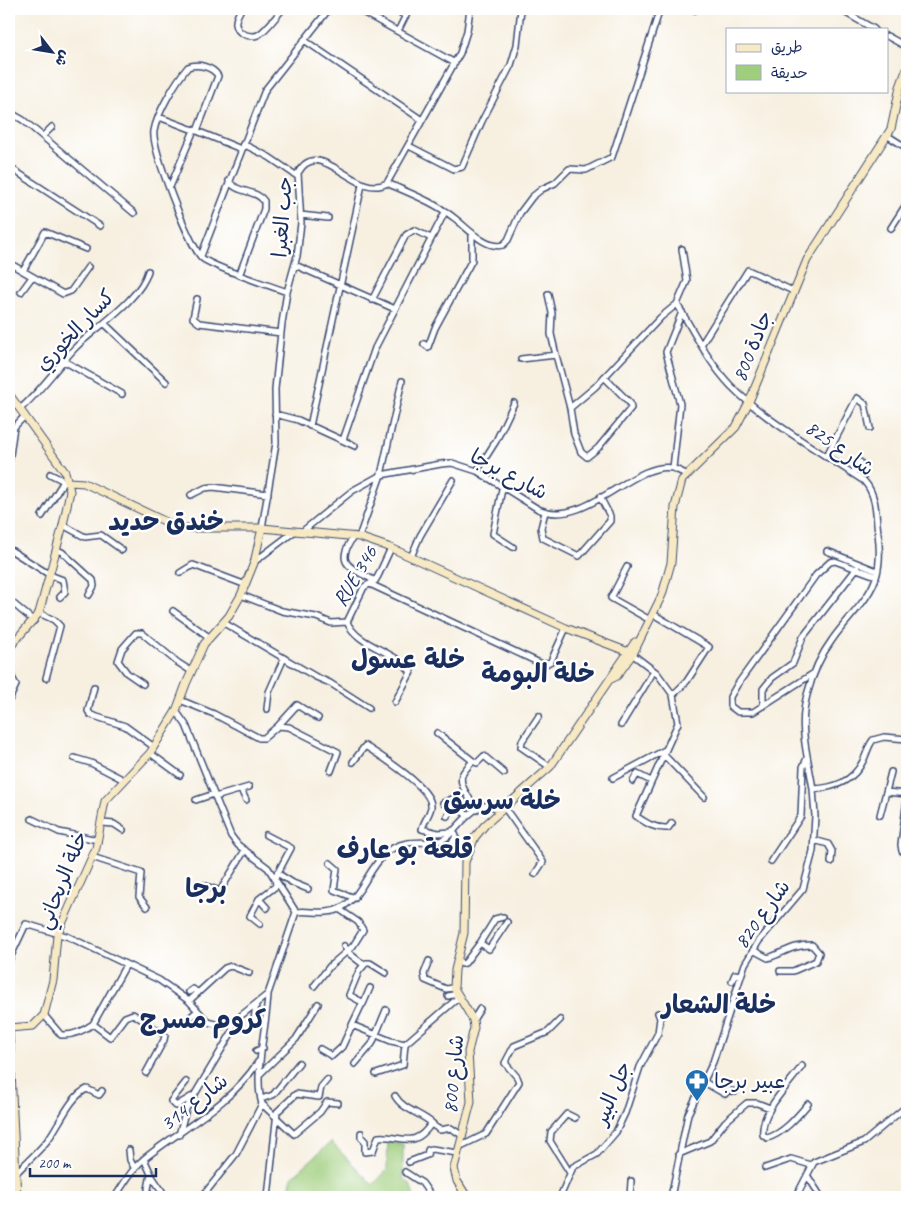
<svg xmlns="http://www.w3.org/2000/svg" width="916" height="1206" font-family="Caveat,'Playpen Sans Arabic',sans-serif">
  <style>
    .green { fill: #9fce7d; stroke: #5d7e6e }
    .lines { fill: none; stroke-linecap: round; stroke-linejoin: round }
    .minor-casing { stroke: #3c4c72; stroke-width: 8 }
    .secondary-casing { stroke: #3c4c72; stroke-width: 9 }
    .minor { stroke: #fff; stroke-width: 5 }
    .secondary { stroke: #f7e9c3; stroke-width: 7 }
    .labels { text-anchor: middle; stroke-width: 4.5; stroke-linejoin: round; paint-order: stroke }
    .street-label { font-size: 21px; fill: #1b2f5e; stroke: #fff }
    .poi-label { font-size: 21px; fill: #1b2f5e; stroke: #fff; text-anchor: start }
    .district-label { font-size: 26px; font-weight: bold; fill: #1b2f5e; stroke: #fff }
  </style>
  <rect width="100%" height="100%" fill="#fff"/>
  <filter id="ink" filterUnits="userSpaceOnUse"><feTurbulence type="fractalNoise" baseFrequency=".02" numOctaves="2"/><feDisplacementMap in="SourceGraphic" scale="10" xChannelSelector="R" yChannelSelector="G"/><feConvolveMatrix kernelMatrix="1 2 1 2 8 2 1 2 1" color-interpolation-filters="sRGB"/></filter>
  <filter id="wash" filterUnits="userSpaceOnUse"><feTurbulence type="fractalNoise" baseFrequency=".0096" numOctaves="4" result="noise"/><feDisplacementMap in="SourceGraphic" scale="20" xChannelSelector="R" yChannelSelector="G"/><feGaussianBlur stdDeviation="1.12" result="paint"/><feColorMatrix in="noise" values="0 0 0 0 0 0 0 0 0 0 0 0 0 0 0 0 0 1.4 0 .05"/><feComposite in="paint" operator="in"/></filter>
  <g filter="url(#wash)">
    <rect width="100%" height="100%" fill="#f7f0e1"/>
    <!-- green -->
    <path class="green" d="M388,1141L403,1144V1178L410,1184L414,1197H287L292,1177L331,1142L373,1185L387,1170Z"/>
  </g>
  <g filter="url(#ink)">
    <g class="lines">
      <!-- minor casing -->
      <g class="minor-casing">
        <path id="minor" d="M241,9C239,13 235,19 236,24C237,34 250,38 258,35C267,30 276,16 283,9
          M357,9L455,63
          M394,9L406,16
          M839,9L874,29
          M695,10L696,9
          M398,31L409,9
          M887,36L907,47
          M304,40L422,120
          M9,112L23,120L134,213
          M159,117L196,131
          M43,136L52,127
          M888,136L907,148
          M243,144L269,157L297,176
          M409,146L454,169L462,167L482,121L511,65L517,45L521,9
          M241,149L197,131L218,76C213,67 198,63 188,67C176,81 157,113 154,131C151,148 189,245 202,258C212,267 271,286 287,292
          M9,167L100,226
          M229,181C237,194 256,189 264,201V209L240,273
          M387,183C409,193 434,202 453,217C466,226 485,250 503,245L508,240L520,213L532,197L542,189L555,183L569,169L586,170L612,157L660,9
          M170,187L194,130
          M300,215L328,218
          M891,228L907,203
          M682,249L687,281L677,304C694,332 708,362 731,386C766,422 823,453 864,481C875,493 876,509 877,524C879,540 881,558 877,574C871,599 846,619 832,640C820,656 812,676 807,695C798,728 808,756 813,789
          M201,256L265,90L329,9
          M9,263L63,294L71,291L88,267
          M295,265L395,309
          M23,271L45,232L86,249
          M21,292L32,277
          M548,294L552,313L551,334L556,355L570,408L574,434L581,452L587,457L598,448L631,408L630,403L604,377
          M197,299L193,318L199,323L281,333
          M372,300L406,235L414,230L431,238
          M682,312L666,352L680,404L673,468L686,474
          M105,324L166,382
          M424,344L428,347L435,328L472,260V233
          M701,345L748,270L793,291
          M521,359L556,355
          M64,361L122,394
          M570,408L595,387L661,317L677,304
          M20,409C41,391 56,368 75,348C95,328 141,299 148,271
          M275,414L298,420L355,446
          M310,426L362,185
          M343,440L375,348L445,212
          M826,457L857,398L865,404L870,428
          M9,462L14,427L25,416
          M477,471L496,441L514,403
          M50,474L64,481
          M853,474L860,462
          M502,489L493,534L513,547
          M191,495L205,488L213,487L268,494
          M545,512L541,528L543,538L579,556L610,521V516L600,497
          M42,516L64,481L69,482
          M63,525L85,537L101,535L122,550
          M262,528L276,443L275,389L282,323L287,292L297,256L301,223L298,173C320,134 356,201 387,183L460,53L467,31L470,9
          M304,530L352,491L381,475L441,464L452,463L477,471L538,509C586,530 633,460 673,468
          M354,536C333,565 352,568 375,581
          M359,537L381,475L402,381
          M9,549L50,575L63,580L65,592L60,597
          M56,550L62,552L93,580L94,586L89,595
          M827,551L877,571
          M411,557L420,536L453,480
          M254,562L295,531
          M627,567L611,598L650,620
          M180,573L193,565L246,585
          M370,584L544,665L551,661L566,628
          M241,595L282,611L316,617L331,623L347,622C358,647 395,650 411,672L395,702
          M9,600L34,621
          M173,611L209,637
          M39,613L54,620L60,626L46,678
          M653,614L709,647L687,681L673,695
          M347,622L364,587L375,581L378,576L391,548
          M224,623L316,677L330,683L369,708
          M632,654L657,673L673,695L678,723L636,816C646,823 655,829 668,828L672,823
          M9,672L16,685L9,700
          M814,673L753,712H738L730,706V697L737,685L816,575L830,562L835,561L876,576
          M143,684L127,673L118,661L122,649L136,633H142L177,662L191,671
          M94,687L88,711L91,715L125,726L154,747
          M180,700L214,714L259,738H264L278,726L289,727L338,752L331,771
          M763,706V689L772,678L793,663L803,637L857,568
          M267,709L269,692L284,658
          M176,711L186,725L231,836L238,845L268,868L296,912
          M539,716L522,741L521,747L550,767
          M621,725L654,671
          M278,726L297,705L318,718
          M437,733L473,761L477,763L484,756L504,773
          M150,753L180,775
          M663,754L704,797
          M74,758L91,763L124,780
          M353,762L365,746C379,755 433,788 431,807C430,814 424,821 422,829L438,833L452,832
          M613,778L665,750
          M633,781L637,774L651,781
          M241,790L246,800
          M465,791C457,776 463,772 473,761
          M886,792L891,772
          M215,797L249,787
          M907,799L901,845L902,851L907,853
          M196,800L214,794
          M453,801L465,791L476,810
          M443,803L452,799L454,803
          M504,807L543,862L535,874
          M880,815L886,792L907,794
          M447,816L455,805L468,816
          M32,819L59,832L98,840
          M102,823L114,824L123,830
          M266,835L291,848L275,878L276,886L259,899L267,908
          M814,840L828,844L832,851L831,862
          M451,851V845L456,836L453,830
          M92,857L141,873L139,897L147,907
          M771,861L801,816L803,767L807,758
          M330,863L337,869L334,890L355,898
          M277,873L293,883L308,889
          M203,885L220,891L245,850
          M259,899L250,916L260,924
          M480,943L495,919L503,917
          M344,946L350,954L364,965
          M753,950L768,958C786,952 792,945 812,945L819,953L816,961L793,971H780
          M9,960L26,924L69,937L159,980L189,1001L208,1022L223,1026L233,1022L268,994L296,912C310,910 327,916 341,908C363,895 367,870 386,853C408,834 431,849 447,837C461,826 478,794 499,810
          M458,960L462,964L465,963L480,943L489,949L507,922
          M429,961L424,974L425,980L446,989L454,988
          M386,973L370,963H366L359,971L349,995L362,1002V1004L352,1025L391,1041L405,1044L458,998
          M732,981L735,974L741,975
          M314,986L330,966L353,946L363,930L358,922L339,909
          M189,992L193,989L198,993
          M268,994C267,1026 253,1075 262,1104L294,1134L320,1112L327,1102L338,1103
          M448,996L457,994
          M189,1001L225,968L231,966L249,973
          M363,1004L370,988
          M44,1015L61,1035C73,1036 83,1031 93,1024L126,965
          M473,1020L480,1009
          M256,1021L254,1020L256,1004
          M185,1022L197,1011
          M93,1024L110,1037L125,1017L133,1014L165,1035L164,1040L146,1073
          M320,1049L332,1056L342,1047L352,1025
          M256,1051L263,1048
          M355,1064L372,1044L386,1010
          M802,1066C789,1085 760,1111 763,1135L767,1138C783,1134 797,1117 808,1104
          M260,1074L296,1039L318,1004
          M376,1074L403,1065L405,1044
          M186,1082L171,1101L176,1106L191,1097
          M704,1082L725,1094L728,1090L735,1092
          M395,1096C403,1110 421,1113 433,1124
          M261,1099L273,1095L299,1063
          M361,1133V1137L365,1141V1152L373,1151L378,1137C403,1135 413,1150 431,1124L440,1130L451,1128L463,1136
          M179,1135L186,1109L232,1032L233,1022
          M459,1147L486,1134L519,1082L517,1077L505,1063L514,1046L548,1032L560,1020
          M129,1150L130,1160L135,1169
          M679,1154L710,1141L725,1122L747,1103H757L770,1108
          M144,1159L151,1174L148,1189
          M409,1162L427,1155L428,1150L432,1149L457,1153
          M765,1168L791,1159L811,1165
          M17,1172C27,1162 38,1152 47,1141C59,1126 70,1096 87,1089L99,1095L102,1091
          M405,1172L422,1183L432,1197
          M570,1173L550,1141L551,1132L567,1114L575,1118
          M151,1175L166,1197
          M807,1175L821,1197
          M115,1197C124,1184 132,1168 145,1158C184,1127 230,1105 258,1062
          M202,1197L236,1154L262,1104
          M268,1197L277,1112L296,1094L319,1097L321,1087L327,1080
          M560,1197L573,1167L597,1154L616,1132L625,1113L640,1067L658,1033L660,1018L658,1013
          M630,1197L631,1181
          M671,1197L688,1114L713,1062L745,964L759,941L803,889L813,851L815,816L813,789C834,788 853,782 863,761C867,754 868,746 873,740L884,737L907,739
          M796,1197L814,1162L864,1142L907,1106"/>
      </g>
      <!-- secondary casing -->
      <g class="secondary-casing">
        <path id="secondary" d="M9,394L65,472L70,491L63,525L39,613L9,648
          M69,482L84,483L179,528H262L359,537L391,548L566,628L631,653
          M611,679L617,676L634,652L662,595L671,563L675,507L682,480L736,427L749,402L807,260L891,129L900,87L907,68
          M9,1028L33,1026L44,1015L53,980L57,935L96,848L105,801L150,753L176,711L186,684L204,644L229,616L241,595L254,563L262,528
          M9,1030L17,1197
          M467,1197L457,1181L454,1168L471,1102L468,1052L474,1028L473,1020L454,988L455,970L464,933L465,862L475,837L485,825L550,767L635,642"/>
      </g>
      <!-- minor -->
      <use href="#minor" class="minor"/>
      <!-- secondary -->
      <use href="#secondary" class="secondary"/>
    </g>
  </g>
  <!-- icons -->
  <defs>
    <g id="pharmacy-pin" transform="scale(1.25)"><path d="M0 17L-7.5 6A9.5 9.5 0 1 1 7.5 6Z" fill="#1f6fb2" stroke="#fff"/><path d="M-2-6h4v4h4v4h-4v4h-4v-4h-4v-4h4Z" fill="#fff"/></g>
  </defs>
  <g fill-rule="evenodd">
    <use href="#pharmacy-pin" x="697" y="1081"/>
  </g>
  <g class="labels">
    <!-- street labels -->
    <g class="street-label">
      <text transform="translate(282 217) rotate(-86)" y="7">جب الغبرا</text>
      <text transform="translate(75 330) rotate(-46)" y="7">كسار الخوري</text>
      <text transform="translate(752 346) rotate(-68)" y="7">جادة 800</text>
      <text transform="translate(840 448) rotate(36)" y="7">شارع 825</text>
      <text transform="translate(509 474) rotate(28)" y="7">شارع برجا</text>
      <text transform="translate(355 576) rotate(-59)" y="7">RUE 346</text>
      <text transform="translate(62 880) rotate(-68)" y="7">خلة الريحاني</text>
      <text transform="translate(762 914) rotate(-54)" y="7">شارع 820</text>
      <text transform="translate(453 1074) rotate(-85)" y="7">شارع 800</text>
      <text transform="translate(612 1093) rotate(-67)" y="7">جل البير</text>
      <text transform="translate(194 1102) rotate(-38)" y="7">شارع 314</text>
    </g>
    <!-- poi labels -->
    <g class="poi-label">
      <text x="714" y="1088">عبير برجا</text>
    </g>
    <!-- district labels -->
    <g class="district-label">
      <text x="166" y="530">خندق حديد</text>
      <text x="408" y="668">خلة عسول</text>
      <text x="538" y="682">خلة البومة</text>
      <text x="502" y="809">خلة سرسق</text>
      <text x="405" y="858">قلعة بو عارف</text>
      <text x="206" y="897">برجا</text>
      <text x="719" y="1013">خلة الشعار</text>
      <text x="203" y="1028">كروم مسرج</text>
    </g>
  </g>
  <!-- margin -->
  <rect width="916" height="1206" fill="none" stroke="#fff" stroke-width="30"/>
  <!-- legend -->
  <rect x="726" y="28" width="162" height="65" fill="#ffffff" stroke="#a4acbf"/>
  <rect x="736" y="44" width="25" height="8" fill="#f7e9c3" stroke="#a4acbf"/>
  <text x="771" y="52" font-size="15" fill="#1b2f5e">طريق</text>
  <rect x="736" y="65" width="25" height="15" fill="#9fce7d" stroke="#a4acbf"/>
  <text x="771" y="78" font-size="15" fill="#1b2f5e">حديقة</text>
  <!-- north arrow -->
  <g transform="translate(52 52) rotate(121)" stroke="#ffffff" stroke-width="4" paint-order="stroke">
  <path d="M0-4L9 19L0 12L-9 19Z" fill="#1b2f5e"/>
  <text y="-8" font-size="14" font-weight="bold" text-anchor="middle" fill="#1b2f5e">ش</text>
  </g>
  <!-- scale -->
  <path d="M30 1168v8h126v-8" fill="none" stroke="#1b2f5e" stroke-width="2.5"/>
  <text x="38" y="1168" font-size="15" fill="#1b2f5e" stroke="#ffffff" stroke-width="4" paint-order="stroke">200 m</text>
</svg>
